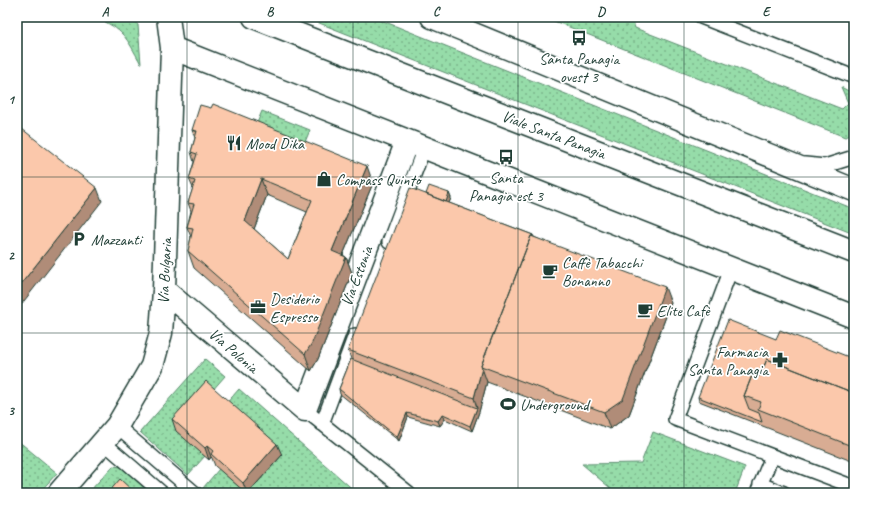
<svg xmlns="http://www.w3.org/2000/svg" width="871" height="510" font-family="Caveat,sans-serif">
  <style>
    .green { fill: url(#green-dots); stroke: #5a8c6e }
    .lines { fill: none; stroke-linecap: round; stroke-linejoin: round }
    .service-casing { stroke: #1f3d34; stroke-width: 16 }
    .minor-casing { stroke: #1f3d34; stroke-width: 25 }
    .secondary-casing { stroke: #1f3d34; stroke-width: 25 }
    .service { stroke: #fff; stroke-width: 13 }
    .minor { stroke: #fff; stroke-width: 22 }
    .secondary { stroke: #fff; stroke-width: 22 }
    .wall { fill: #d8ac93; stroke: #1f3d34; fill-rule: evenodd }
    .shaded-wall { fill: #b08c78; stroke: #1f3d34 }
    .building { fill: #fbc8ab; stroke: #1f3d34; fill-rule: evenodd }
    .grid { fill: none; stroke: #1f3d34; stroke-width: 1; stroke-opacity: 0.55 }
    .labels { text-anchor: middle; stroke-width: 3.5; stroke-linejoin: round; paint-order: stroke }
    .poi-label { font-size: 16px; fill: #1f3d34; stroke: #fff; text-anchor: start }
    .street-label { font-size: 16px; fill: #1f3d34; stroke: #fff }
    .neatline { fill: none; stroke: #1f3d34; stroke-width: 1.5 }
    .grid-label { font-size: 13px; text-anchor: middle; font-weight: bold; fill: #1f3d34 }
  </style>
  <defs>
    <pattern id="green-dots" width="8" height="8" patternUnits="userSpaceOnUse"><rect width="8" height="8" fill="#96dca9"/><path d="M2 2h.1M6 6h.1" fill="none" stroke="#7ab48a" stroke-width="1.8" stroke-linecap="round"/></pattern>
  </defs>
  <rect width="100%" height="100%" fill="#fff"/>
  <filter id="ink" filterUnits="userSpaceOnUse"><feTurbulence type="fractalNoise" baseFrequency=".025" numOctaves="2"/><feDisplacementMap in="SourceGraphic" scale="8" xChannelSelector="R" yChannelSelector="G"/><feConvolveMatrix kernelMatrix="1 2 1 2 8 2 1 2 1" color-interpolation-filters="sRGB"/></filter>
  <g filter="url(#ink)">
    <!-- green -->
    <path class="green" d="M95,17H132L138,25L141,64C126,37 124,30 95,17Z
      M304,17H373L854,209V234Z
      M544,17H631L635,28L842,109L848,103L841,87L854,94V134L845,137Z
      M262,111L310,130L305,142L257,123Z
      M205,359L225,376L177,431L205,456L188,475L140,432Z
      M239,389L357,493H248L225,405Z
      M653,432L745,467L735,493H616L582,464L641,463Z
      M17,440L57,473L39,493H17Z
      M113,466L121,467L150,493H88Z
      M219,469L246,493H209L203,488Z"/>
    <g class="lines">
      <!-- service casing -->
      <g class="service-casing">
        <path id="service" d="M701,17L854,77
          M805,164L825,166L854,157
          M389,242L424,148
          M731,269L675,419L854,487
          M305,410L409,493
          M322,424L355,335
          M117,426L195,493
          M103,442L162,493
          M760,484L784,493
          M757,493L772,456"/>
      </g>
      <!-- minor casing -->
      <g class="minor-casing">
        <path id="minor" d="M172,48L854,317
          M164,290L305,410L407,141
          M59,493L117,426L152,366L161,333L164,290L172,48L168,17"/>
      </g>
      <!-- secondary casing -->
      <g class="secondary-casing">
        <path id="secondary" d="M254,17L854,252
          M432,17L854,190"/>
      </g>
      <!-- service -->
      <use href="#service" class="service"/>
      <!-- minor -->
      <use href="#minor" class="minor"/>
      <!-- secondary -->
      <use href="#secondary" class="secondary"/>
    </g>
    <!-- wall -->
    <path class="wall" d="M49,17H59L57,20Z
      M192,130L373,183L343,255L346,257L352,273L318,359L311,371L194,268L188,251L191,237L187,227L191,211L188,203L193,188L189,179L194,162L191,152L195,138ZM267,195L307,212L288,259L254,229Z
      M449,193L451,198L449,203L533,235L534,237L671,303L629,415L610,429L487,382L479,412L472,431L445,419L440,426L408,417L399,441L340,394L339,389L351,359L348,350L426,194Z
      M776,339L854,359V462L699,401L698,397Z
      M172,419L282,455L248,493H246L215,466L212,458L211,457L209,460L176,431Z"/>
    <!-- shaded-wall -->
    <path class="shaded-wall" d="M367,166L373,183L338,267L332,251Z
      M261,179L267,195L251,237L245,221Z
      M97,188L102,201L17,310V289Z
      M449,193L451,198L447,208L445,204Z
      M346,257L352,273L318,359L311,371L305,354Z
      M665,287L671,303L629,415L610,429L604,412Z
      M482,368L487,382L479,412L472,431L470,426L477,408L474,398Z
      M407,413L408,417L399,441L397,437Z
      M443,414L445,419L440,426L438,421Z
      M277,444L282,455L248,493H247L243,483Z
      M207,446L211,457L209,460L205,448Z"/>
    <!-- building -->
    <path class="building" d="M213,104L367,166L332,251L346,257L312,343L305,354L188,251L193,228L187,227L194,204L188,203L195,181L189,179L197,154L191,152L197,131L192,130L200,105L211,108ZM261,179L312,200L288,259L245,221Z
      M17,125L97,188L17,289Z
      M429,186L449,193L446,202L426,194Z
      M410,188L533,235L532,236H531L481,366L482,368L474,398L348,350Z
      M531,236L665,287L623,399L604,412L481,366Z
      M728,320L776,339L780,330L854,359V393L767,359L760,376L753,373L744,396L749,409L759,413L762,422L698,397Z
      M351,359L477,408L470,426L443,414L438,421L407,413L397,437L339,389Z
      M767,359L854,393V447L758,409L761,402L744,396L753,373L760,376Z
      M206,381L277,444L243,483L211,454L213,451L207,446L205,448L172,419Z
      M120,479L135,493H108Z"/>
  </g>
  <!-- grid -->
  <path class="grid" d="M187,17V493M353,17V493M518,17V493M684,17V493M17,177H854M17,333H854"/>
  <!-- icons -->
  <defs>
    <g id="bus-bare" transform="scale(1.2)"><path d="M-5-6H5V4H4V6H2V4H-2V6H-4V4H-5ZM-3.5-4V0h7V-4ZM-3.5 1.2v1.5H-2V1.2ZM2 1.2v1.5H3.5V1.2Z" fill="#1f3d34" stroke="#fff" stroke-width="2.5" paint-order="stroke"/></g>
    <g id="restaurant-bare" transform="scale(1.2)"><path d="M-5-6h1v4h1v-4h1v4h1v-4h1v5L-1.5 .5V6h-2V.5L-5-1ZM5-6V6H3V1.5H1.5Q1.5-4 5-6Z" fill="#1f3d34" stroke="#fff" stroke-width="2.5" paint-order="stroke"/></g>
    <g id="shop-bare" transform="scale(1.2)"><path d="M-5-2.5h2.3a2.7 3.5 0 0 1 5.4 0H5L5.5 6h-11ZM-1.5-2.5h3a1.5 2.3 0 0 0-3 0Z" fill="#1f3d34" stroke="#fff" stroke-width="2.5" paint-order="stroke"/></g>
    <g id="parking-bare" transform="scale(1.2)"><path d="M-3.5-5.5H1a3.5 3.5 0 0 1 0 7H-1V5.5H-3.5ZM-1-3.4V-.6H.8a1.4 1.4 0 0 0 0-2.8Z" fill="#1f3d34" stroke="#fff" stroke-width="2.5" paint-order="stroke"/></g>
    <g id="cafe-bare" transform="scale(1.2)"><path d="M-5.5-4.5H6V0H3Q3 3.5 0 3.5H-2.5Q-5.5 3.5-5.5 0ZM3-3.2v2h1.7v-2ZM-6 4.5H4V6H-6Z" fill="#1f3d34" stroke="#fff" stroke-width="2.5" paint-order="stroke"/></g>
    <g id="office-bare" transform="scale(1.2)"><path d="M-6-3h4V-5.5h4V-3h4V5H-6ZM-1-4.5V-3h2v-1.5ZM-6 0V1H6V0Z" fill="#1f3d34" stroke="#fff" stroke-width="2.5" paint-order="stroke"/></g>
    <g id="pharmacy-bare" transform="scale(1.2)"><path d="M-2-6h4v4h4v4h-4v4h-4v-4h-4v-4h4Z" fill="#1f3d34" stroke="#fff" stroke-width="2.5" paint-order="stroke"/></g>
    <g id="stadium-bare" transform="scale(1.2)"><path d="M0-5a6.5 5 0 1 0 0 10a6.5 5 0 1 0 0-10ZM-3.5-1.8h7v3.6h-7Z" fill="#1f3d34" stroke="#fff" stroke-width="2.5" paint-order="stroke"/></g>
  </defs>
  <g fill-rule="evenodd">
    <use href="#bus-bare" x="579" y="38"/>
    <use href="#restaurant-bare" x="234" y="143"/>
    <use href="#bus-bare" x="506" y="157"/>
    <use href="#shop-bare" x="324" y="179"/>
    <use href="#parking-bare" x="79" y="239"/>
    <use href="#cafe-bare" x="550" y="271"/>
    <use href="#office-bare" x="258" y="307"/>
    <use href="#cafe-bare" x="645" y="310"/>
    <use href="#pharmacy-bare" x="780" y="360"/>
    <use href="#stadium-bare" x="508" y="404"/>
  </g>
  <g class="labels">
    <!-- poi labels -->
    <g class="poi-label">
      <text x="579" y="64" text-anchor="middle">Santa Panagia<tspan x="579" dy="18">ovest 3</tspan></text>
      <text x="246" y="149">Mood Dika</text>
      <text x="506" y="183" text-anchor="middle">Santa<tspan x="506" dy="18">Panagia est 3</tspan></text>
      <text x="336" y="185">Compass Quinto</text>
      <text x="91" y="245">Mazzanti</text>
      <text x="562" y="268">Caffè Tabacchi<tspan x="562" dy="18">Bonanno</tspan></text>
      <text x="270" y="304">Desiderio<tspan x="270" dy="18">Espresso</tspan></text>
      <text x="657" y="316">Elite Cafè</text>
      <text x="768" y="357" text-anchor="end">Farmacia<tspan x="768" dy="18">Santa Panagia</tspan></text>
      <text x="520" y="410">Underground</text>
    </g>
    <!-- street labels -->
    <g class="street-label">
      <text transform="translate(554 134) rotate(21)" y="6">Viale Santa Panagia</text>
      <text transform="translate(164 271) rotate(-87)" y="6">Via Bulgaria</text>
      <text transform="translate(356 276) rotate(-69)" y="6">Via Estonia</text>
      <text transform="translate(234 350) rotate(41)" y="6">Via Polonia</text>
    </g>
  </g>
  <!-- margin -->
  <rect width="871" height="510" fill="none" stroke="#fff" stroke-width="44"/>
  <rect x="22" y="22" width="827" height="466" class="neatline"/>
  <g class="grid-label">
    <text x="105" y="16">A</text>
    <text x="270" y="16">B</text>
    <text x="436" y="16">C</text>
    <text x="601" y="16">D</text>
    <text x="766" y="16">E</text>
    <text x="11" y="104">1</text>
    <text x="11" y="260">2</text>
    <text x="11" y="415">3</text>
  </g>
</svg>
